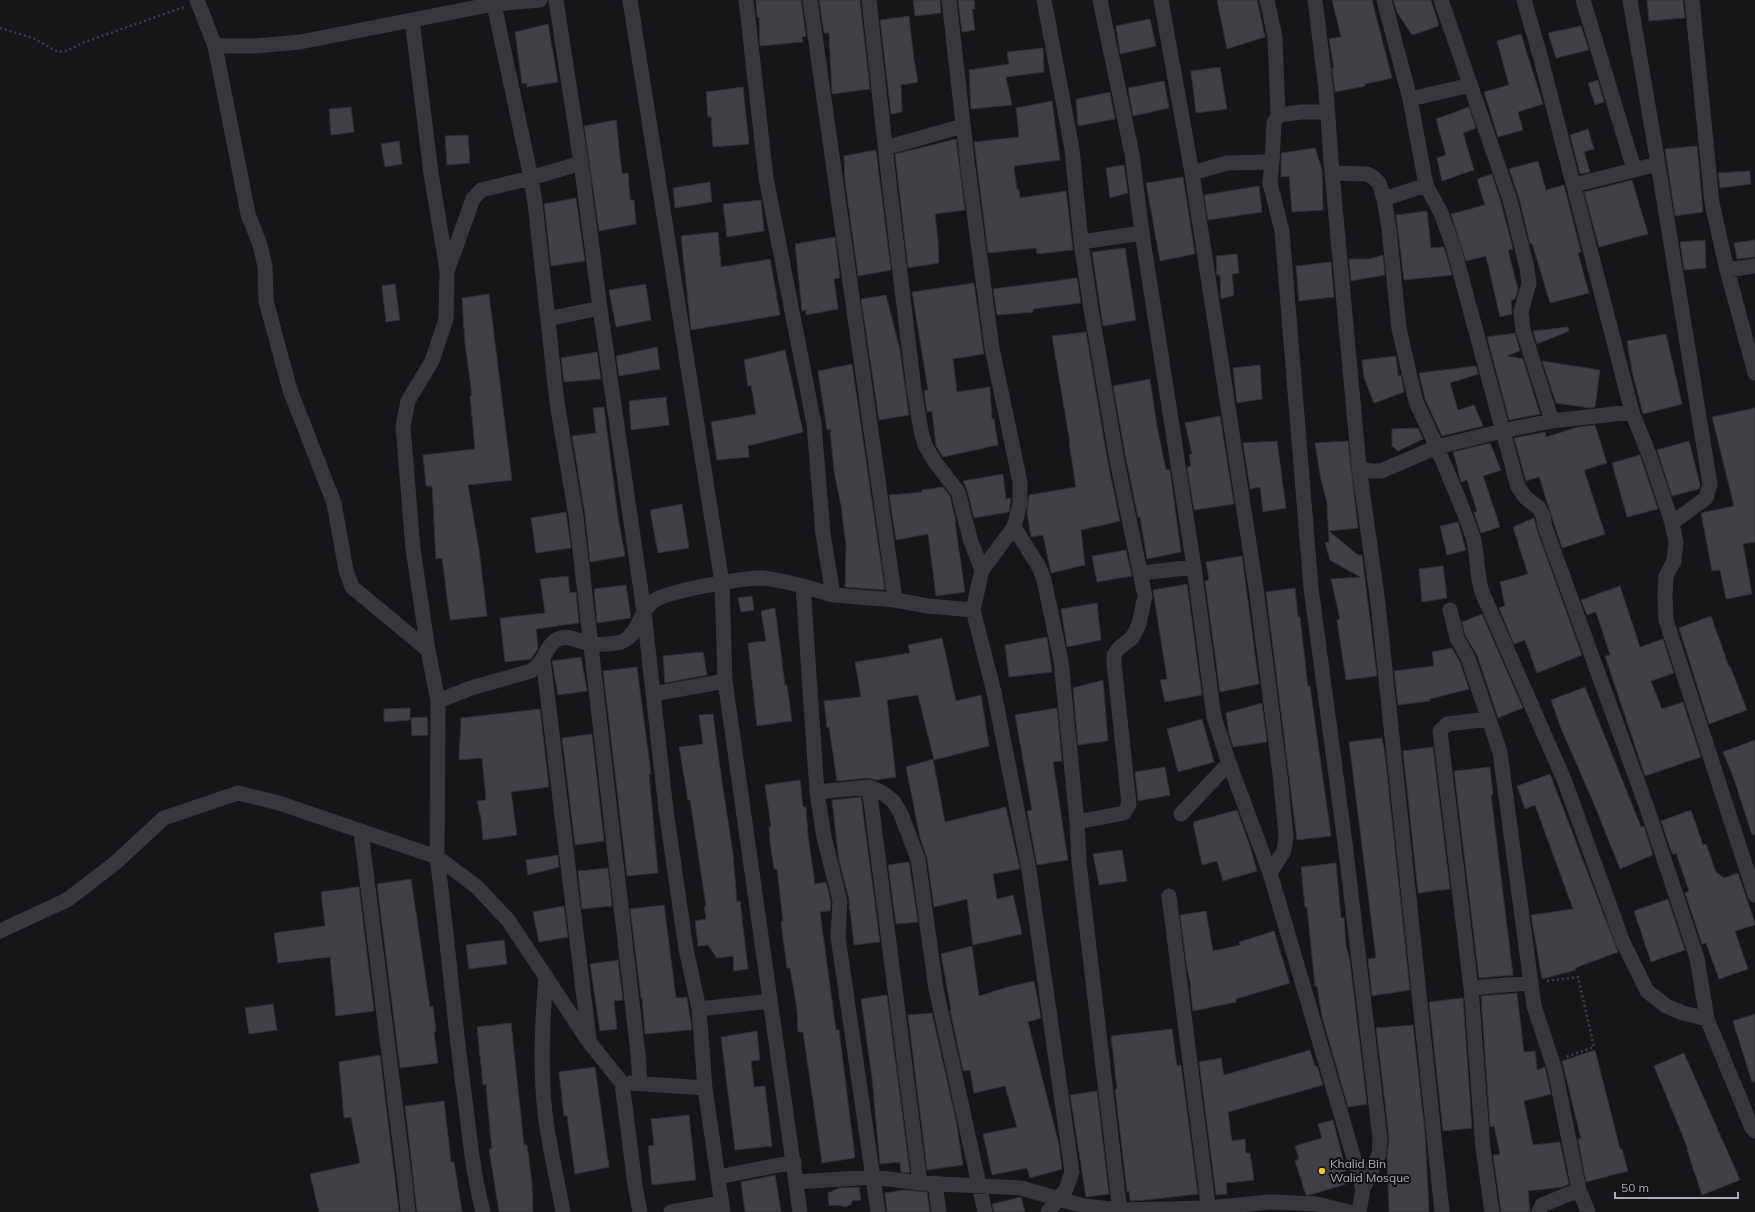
<svg xmlns="http://www.w3.org/2000/svg" width="1755" height="1212" font-family="Mulish,sans-serif">
  <style>
    .building { fill: #404145; stroke: #303034 }
    .lines { fill: none; stroke-linecap: round; stroke-linejoin: round }
    .path { stroke: #3d3f44; stroke-width: 2.5; stroke-dasharray: 2 3; stroke-linecap: butt }
    .street { stroke: #37383d; stroke-width: 15 }
    .poi-dot { fill: #f8c32e; stroke: #111113; stroke-width: 1.5 }
    .labels { text-anchor: middle; stroke-width: 4; stroke-linejoin: round; paint-order: stroke }
    .poi-label { font-size: 12px; fill: #a8acb9; stroke: #111113; text-anchor: start }
  </style>
  <rect width="100%" height="100%" fill="#161618"/>
  <!-- building -->
  <path class="building" d="M756,0H801L806,36L802,37L803,42L760,46L759,17H757Z
    M819,0H860L870,89L832,94L829,33H824Z
    M913,0H940L941,13L915,16Z
    M958,0H974L975,9H972L975,30L962,32Z
    M1217,0H1257L1265,37L1227,49Z
    M1332,0H1372L1392,78L1365,84V86L1335,92L1332,68H1334L1329,39L1341,37Z
    M1393,0H1431L1439,26L1412,35L1397,12Z
    M1647,0H1683L1685,18L1649,21Z
    M909,16L914,60L918,82L901,85L902,112L891,114L880,20Z
    M1150,19L1156,46L1120,54L1116,26Z
    M548,24L558,82L527,87V83L522,84L515,32Z
    M1581,26L1589,50L1556,58L1548,33Z
    M1521,34L1543,104L1518,112L1523,130L1498,137L1484,92L1509,85L1497,41Z
    M1043,48L1044,72L1006,77L1012,105L971,109L969,70L1009,64L1007,52Z
    M1220,67L1227,109L1196,113L1191,71Z
    M1598,80L1604,102L1595,105L1588,83Z
    M1164,81L1169,108L1133,116L1128,88Z
    M743,87L749,144L713,147L711,117H708L706,92Z
    M1110,92L1115,119L1078,126L1076,99Z
    M1052,101L1060,160L1014,166L1017,190H1019L1020,198L1066,191L1073,250L1037,254L1036,248L988,253L974,142L1019,137L1016,108Z
    M351,107L354,132L331,135L329,109Z
    M1469,107L1476,128L1463,133L1474,170L1442,181L1437,158L1446,155L1436,119Z
    M616,120L622,174L628,173L630,200H634L636,224L599,231L584,126Z
    M1588,129L1594,149L1584,152L1590,172L1580,174L1570,135Z
    M468,135L470,163L447,165L445,136Z
    M956,139L965,210L935,214L938,240L939,263L908,268L895,154Z
    M399,141L402,164L385,167L381,144Z
    M1697,146L1703,212L1675,216L1665,149Z
    M1315,148L1322,170L1323,210L1292,212L1289,176L1281,177V153Z
    M876,150L891,270L858,276L845,181L844,156Z
    M1538,161L1546,190L1564,185L1581,252L1578,253L1589,293L1550,303L1532,243L1530,244L1519,198L1509,169Z
    M1124,165L1128,193L1110,198L1106,168Z
    M1750,171L1751,184L1720,188L1718,173Z
    M1492,174L1501,203L1513,249L1508,250L1518,290L1515,299L1511,300L1512,314L1500,317L1486,256L1466,261L1451,214L1485,205L1477,179Z
    M1183,177L1195,254L1160,261L1146,183Z
    M1632,180L1648,234L1599,247L1584,192Z
    M710,182L712,202L675,208L673,188Z
    M1259,186L1262,212L1208,220L1204,195Z
    M576,198L585,261L551,266L544,204Z
    M761,200L764,231L727,237L723,204Z
    M1427,211L1431,248L1444,247L1452,275L1404,280L1396,215Z
    M718,232L721,267L770,259L780,315L691,330L681,236Z
    M835,237L840,278L834,279L838,309L806,315V310L802,311L795,244Z
    M1705,240L1706,268L1684,270L1680,242Z
    M1755,240V257L1737,259L1734,243Z
    M1125,248L1136,320L1103,326L1092,252Z
    M1237,254L1239,273L1232,274L1234,295L1221,299L1220,275H1217L1216,256Z
    M1383,255L1385,275L1351,281L1349,259H1370Z
    M1331,262L1334,297L1299,301L1296,266Z
    M1077,278L1081,303L1033,309V312L997,315L993,289Z
    M974,283L984,354L953,359L957,392L990,387L992,419H994L998,445L943,457L936,446L932,411L927,412L924,391L928,390L912,292Z
    M395,284L400,320L386,322L382,286Z
    M646,284L651,320L616,327L609,290Z
    M489,294L512,480L468,485L479,549L487,616L450,620L442,558L436,559L432,486H426L423,455L475,449L470,396L472,395L465,344L462,298Z
    M886,295L900,350L909,415L879,420L861,299Z
    M1568,327L1569,331L1537,344L1533,331Z
    M1086,332L1108,463L1120,521L1081,530L1085,565L1051,573L1043,535L1031,537L1027,513L1029,495L1076,487L1069,443H1070L1052,336Z
    M1515,333L1520,351L1507,356L1523,359L1540,414L1509,420L1487,337Z
    M1666,334L1682,404L1643,414L1632,371L1627,341Z
    M657,347L660,369L619,376L616,356Z
    M785,350L803,432L748,446L749,457L717,460L711,422L756,414L751,385L748,386L744,360Z
    M597,352L601,379L564,382L561,358Z
    M1396,356L1398,376L1401,375L1404,392L1374,403L1364,378L1362,360Z
    M1542,361L1600,370L1595,407L1589,408L1556,403Z
    M852,364L885,590L845,587L846,545L841,506L834,471L830,429L827,430L818,371Z
    M1260,365L1262,399L1237,403L1233,368Z
    M1476,366L1478,374L1450,383L1458,410L1474,405L1483,426L1442,436L1425,399L1419,373Z
    M1150,379L1157,426L1166,470H1170L1181,552L1147,559L1140,517H1138L1126,459L1113,386Z
    M666,397L669,425L631,430L629,401Z
    M604,407L618,517L625,556L590,562L585,515L572,436L596,433L593,408Z
    M1755,408V542L1743,544L1752,594L1726,599L1720,570L1712,571L1701,513L1734,506L1712,417Z
    M1220,416L1234,504L1194,510L1187,467L1191,466L1189,455L1192,454L1185,423Z
    M1595,425L1607,463L1584,470L1605,534L1562,548L1539,477L1526,481L1514,438L1545,432L1546,437L1578,427Z
    M1418,428L1423,439L1398,451L1392,446V429Z
    M1277,441L1286,508L1263,512L1260,487L1250,489L1243,443Z
    M1348,441L1358,528L1329,531L1358,555H1362L1377,676L1346,680L1337,620L1340,619L1331,579L1360,577L1330,560L1325,543L1329,542L1327,502L1321,480L1315,443Z
    M1689,441L1700,485L1699,489L1672,496L1657,450Z
    M1490,443L1501,470L1483,476L1500,527L1481,533L1474,513L1477,511L1467,480L1461,482L1453,452Z
    M1640,455L1658,509L1627,517L1612,463Z
    M1003,474L1006,499L1011,498L1009,512L974,518L967,490L963,481Z
    M943,487L950,496L956,522H955L965,592L936,596L928,534L896,540L889,495L922,492V490Z
    M682,504L689,548L658,553L650,510Z
    M566,512L571,548L536,553L531,518Z
    M1534,518L1537,530L1582,655L1537,673L1525,640L1514,644L1499,608L1505,606L1500,582L1528,574L1513,527Z
    M1458,522L1466,550L1447,555L1440,526Z
    M1126,550L1132,576L1097,582L1092,556Z
    M1242,556L1259,684L1220,692L1205,581L1209,580L1206,562Z
    M1443,566L1447,598L1422,602L1419,569Z
    M568,576L570,593L576,592L579,623L536,629L538,649L531,659L505,662L500,618L545,613L540,579Z
    M1187,584L1202,695L1165,702L1160,680L1167,679L1153,590Z
    M626,585L631,618L597,623L594,589Z
    M1620,586L1640,647L1663,639L1674,673L1651,681L1662,709L1683,702L1701,757L1645,776L1605,656L1610,655L1596,612L1587,615L1581,600Z
    M1295,588L1298,617H1300L1308,687L1310,686L1331,836L1297,840L1266,592Z
    M752,596L754,610L741,612L738,598Z
    M1097,603L1101,640L1067,647L1061,609Z
    M775,608L785,685H787L792,721L757,726L748,643L766,641L761,611Z
    M1482,614L1523,708L1498,718L1477,655L1465,635L1462,622Z
    M1711,616L1729,667L1730,666L1747,710L1709,724L1679,628Z
    M1047,637L1052,672L1009,677L1005,645Z
    M942,638L956,701L981,695L989,746L934,760L918,695L887,700L896,777L876,780L868,778L837,781L829,727L827,728L824,701L861,697L855,662L910,653L908,645Z
    M1452,648L1460,662L1469,689L1430,699V701L1398,705L1394,671L1434,666L1432,652Z
    M703,652L707,675L665,683L663,656Z
    M581,657L587,691L558,695L552,661Z
    M637,667L651,774H649L658,873L627,876L603,671Z
    M1103,680L1108,741L1078,745L1073,688Z
    M1585,687L1641,827L1644,826L1653,855L1620,869L1592,799L1562,731L1551,700Z
    M1262,703L1267,742L1233,747L1229,733L1226,713Z
    M410,708V720L384,722V709Z
    M1057,708L1062,761L1053,762L1068,860L1037,865L1027,811L1032,810L1015,715Z
    M540,709L549,787L511,792L517,835L483,840L481,818L477,801L486,800L482,758L459,760L461,718Z
    M713,714L720,768L733,854L737,902L740,901L748,969L734,971L733,956L717,958L708,945L698,946L695,921L706,919L704,906H706L690,800H688L679,747L703,744L699,715Z
    M427,717L428,735L412,736L411,718Z
    M1202,719L1214,762L1178,772L1167,729Z
    M592,734L604,841L575,845L562,738Z
    M1382,738L1385,754L1410,990L1372,996L1368,959L1376,958L1349,742Z
    M1755,740V834L1752,835L1733,776L1723,752Z
    M1433,747L1450,889L1418,893L1403,751Z
    M933,759L945,822L1006,807L1020,869L993,874L997,899L1013,895L1022,934L973,945L967,899L934,907L927,858L920,838L906,767Z
    M1165,767L1170,795L1138,801L1135,772Z
    M1490,767L1493,795H1491L1513,975L1479,978L1454,771Z
    M1550,774L1618,952L1575,968L1576,970L1542,979L1531,915L1573,909L1535,805L1525,809L1517,786Z
    M800,780L803,807H806L808,836L815,884L826,882L831,902L830,911L820,912L836,1030H839L855,1157L854,1158L822,1163L803,1032H798L797,1010L790,968H787L781,922L783,921L777,869H774L770,842L769,827H771L765,785Z
    M861,797L880,942L854,945L850,910H849V899L839,861L832,800Z
    M1237,810L1250,846L1257,871L1223,881L1217,861L1202,865L1193,822Z
    M1691,810L1703,845L1706,844L1716,872L1724,878L1738,873L1755,923V925L1735,931L1748,969L1719,979L1706,943L1702,944L1685,893L1689,891L1676,853L1673,855L1670,848L1661,821Z
    M1122,850L1127,881L1099,885L1093,854Z
    M558,855L559,867L528,875L526,860Z
    M909,862L918,922L896,924L888,865Z
    M1336,863L1341,918H1344L1346,946L1350,961L1367,1104L1348,1107L1322,1017L1317,986H1315L1307,907H1305L1301,867Z
    M608,868L612,906L582,909L578,871Z
    M411,879L430,1007L433,1006L436,1031L434,1032L438,1063L400,1068L377,884Z
    M357,887H359L374,1011L336,1016L330,957L278,963L274,933L325,926L321,892Z
    M1668,899L1685,950L1651,962L1634,911Z
    M664,905L676,998L687,997L692,1030L645,1034L642,998H641L630,909Z
    M564,906L568,937L539,942L533,912Z
    M1206,911L1213,951L1240,945L1239,942L1274,931L1290,983L1236,999V1002L1193,1011L1190,987L1191,986L1187,969L1180,915Z
    M504,940L507,964L469,969L466,945Z
    M972,946L979,996L1008,987L1034,981L1041,1018L1028,1022L1059,1145L1062,1169L1030,1178L1027,1168L992,1175L983,1134L1017,1127L1005,1086L974,1093L970,1070L963,1071L950,1010H951L941,954Z
    M618,960L623,1000L614,1001L617,1029L600,1031L590,964Z
    M1517,993L1524,1052L1535,1051L1537,1070L1545,1067L1551,1094L1524,1101L1533,1145L1560,1142L1569,1184L1563,1187L1528,1191L1530,1212H1501L1493,1155L1500,1154L1494,1126L1490,1127L1481,996Z
    M887,995L910,1173L901,1172L900,1162L880,1164L872,1078L861,999Z
    M1463,998L1472,1128L1443,1131L1429,1002Z
    M273,1004L277,1030L249,1034L245,1008Z
    M932,1013L956,1120L963,1165L927,1170L908,1015Z
    M1755,1014V1082H1752L1733,1021Z
    M511,1023L524,1145H527L532,1183L533,1212H499L489,1149H492L489,1120L486,1084L483,1085L477,1027Z
    M1413,1025L1425,1132L1429,1212H1389L1387,1157L1389,1137L1376,1028Z
    M1172,1029L1177,1066L1181,1065L1198,1194L1146,1200L1130,1201L1129,1191L1127,1192L1115,1089H1117L1111,1036Z
    M757,1031L760,1060L751,1061L754,1087L765,1086L772,1146L735,1150L721,1037Z
    M1310,1050L1315,1066H1317L1323,1085L1228,1112L1232,1141L1245,1139L1246,1153H1250L1254,1180L1226,1183L1227,1194L1216,1195L1199,1062L1221,1058L1224,1075Z
    M1595,1050L1620,1149H1622L1628,1171L1586,1182L1578,1139H1581L1562,1061Z
    M1684,1053L1740,1180L1702,1195L1687,1150L1688,1149L1654,1066Z
    M380,1055L399,1212H319L310,1174L360,1163L351,1117L344,1118L339,1062Z
    M595,1067L609,1167L575,1174L567,1116H564L559,1072Z
    M1097,1091L1109,1194L1086,1197L1070,1095Z
    M444,1101L451,1162H454L462,1212H417L405,1106Z
    M689,1115L696,1180L652,1185L648,1146L654,1145L651,1119Z
    M1333,1120L1346,1171L1343,1172L1346,1184L1310,1195H1306L1295,1161L1299,1159L1295,1146L1322,1138L1318,1124Z
    M775,1175L781,1212H745L741,1182Z
    M859,1187L861,1200L852,1201L851,1205L845,1207L838,1205L829,1206L828,1193L839,1188Z
    M903,1190L927,1192L930,1212H887L885,1193Z
    M1021,1197L1025,1212H994L992,1204Z"/>
  <g class="lines">
    <!-- path -->
    <path class="path" d="M0,28L33,38L58,52L67,51L82,43L184,7
      M1547,981L1578,977L1594,1047L1566,1057"/>
    <!-- street -->
    <path class="street" d="M197,0L215,46L248,214L260,245L265,266L266,301L290,390L334,503L346,570L352,587L428,650L438,701L437,857L477,887L508,920L589,1042L622,1083L635,1185L640,1212
      M493,0L531,178L535,203L557,403L576,516L638,1054L640,1083
      M556,0L581,163L600,308L644,612L666,810L686,949L699,1009L705,1088L723,1212
      M630,0L722,583L725,681L800,1212
      M746,0L766,178L814,424L823,534L833,595
      M810,0L895,600
      M869,0L890,190L914,389L921,431L925,445L935,462L958,492L971,542L982,570
      M949,0L968,168L992,348L1020,482V504L1014,527L982,570L973,610L994,692L1029,870L1072,1172L1066,1189L1048,1212
      M1044,0L1072,149L1081,242L1091,309L1117,461L1145,596L1139,624L1132,638L1119,648L1114,655V663L1129,804L1124,813L1077,822
      M1100,0L1132,154L1142,233L1194,567L1214,717L1229,763L1270,873L1363,1189L1359,1212
      M1161,0L1192,173L1227,163L1272,162L1270,183L1282,231L1311,588L1345,843L1380,1138L1379,1154L1363,1189
      M1267,0L1275,37L1278,115L1274,123L1272,162
      M1315,0L1326,90L1332,173L1367,174L1373,177L1379,183L1384,199L1389,228L1399,329L1416,402L1437,447L1502,431L1552,421L1632,412
      M1384,0L1410,99L1426,185
      M1441,0L1510,200L1527,268L1529,283L1521,312L1523,330L1552,421
      M1524,0L1541,59L1632,412L1650,457L1672,523
      M1583,0L1634,169
      M1630,0L1658,164L1710,484L1706,498L1672,523L1676,542L1674,561L1666,576L1665,596L1666,620L1755,895
      M1692,0L1712,203L1727,270L1755,373
      M412,20L431,173L447,270
      M215,46H255L300,42L494,4L540,0
      M1410,99L1471,85
      M1278,115L1301,112H1327
      M885,148L963,126
      M1192,173L1257,595L1280,774L1286,836L1284,851L1270,873
      M1332,173L1359,467L1378,603L1442,1212
      M1574,185L1658,164
      M1384,199L1426,185L1441,213L1453,246L1518,487L1526,498L1539,508L1543,516L1545,527L1646,805L1697,958L1707,1019
      M1081,242L1142,233
      M1727,270L1755,266
      M548,319L600,308
      M1359,467L1369,471H1381L1437,447C1449,477 1463,507 1473,537C1478,555 1476,574 1482,592L1565,782L1622,940L1647,991L1666,1006L1683,1013L1707,1019L1752,1128L1755,1131
      M1014,527L1039,567L1044,580L1061,661L1077,822L1079,862L1120,1212
      M1141,573L1194,567
      M803,586L833,595L895,600L928,606L973,610
      M1450,610L1457,638L1468,658L1500,752L1534,1006L1555,1070L1579,1190L1588,1212
      M428,650L413,549L403,426L408,401L432,361L446,319L447,271L473,199L481,190L531,178L581,163
      M543,659L589,1039
      M653,694L725,681
      M438,701L471,688L531,671C533,669 536,667 538,665C546,657 548,641 561,638C571,635 581,643 590,644C598,645 613,644 621,642C638,636 639,613 652,602C665,591 743,578 761,578C776,579 790,583 803,586L817,792L824,837L840,901L838,937L878,1212
      M1489,719L1447,724L1440,731L1471,988L1483,1148L1492,1212
      M869,787L920,1183
      M817,792L869,787L883,793L894,802L901,814L918,859L936,989L985,1212
      M1181,814L1229,763
      M361,832L405,1182L408,1212
      M1169,896L1209,1212
      M0,931L67,900L114,864L164,818L238,793L279,803L437,857C448,940 454,1024 466,1107C470,1142 474,1178 483,1212
      M546,976C542,1021 540,1067 545,1113C549,1146 557,1179 563,1212
      M1471,988L1530,983
      M699,1009L770,1001
      M631,1083L705,1088
      M718,1177L794,1162
      M796,1182L873,1177L920,1183L1021,1188L1084,1206L1120,1210L1208,1208L1270,1202L1316,1204L1350,1212
      M935,1183L939,1212
      M671,1212L721,1203
      M1539,1212L1542,1205L1579,1190"/>
  </g>
  <!-- markers -->
  <circle class="poi-dot" cx="1322" cy="1171" r="4"/>
  <g class="labels">
    <!-- poi labels -->
    <g class="poi-label">
      <text x="1330" y="1168">Khalid Bin<tspan x="1330" dy="14">Walid Mosque</tspan></text>
    </g>
  </g>
  <!-- scale -->
  <path d="M1615 1192v6h123v-6" fill="none" stroke="#a8acb9" stroke-width="2"/>
  <text x="1621" y="1192" font-size="12" fill="#a8acb9" stroke="#111113" stroke-width="3" paint-order="stroke">50 m</text>
</svg>
